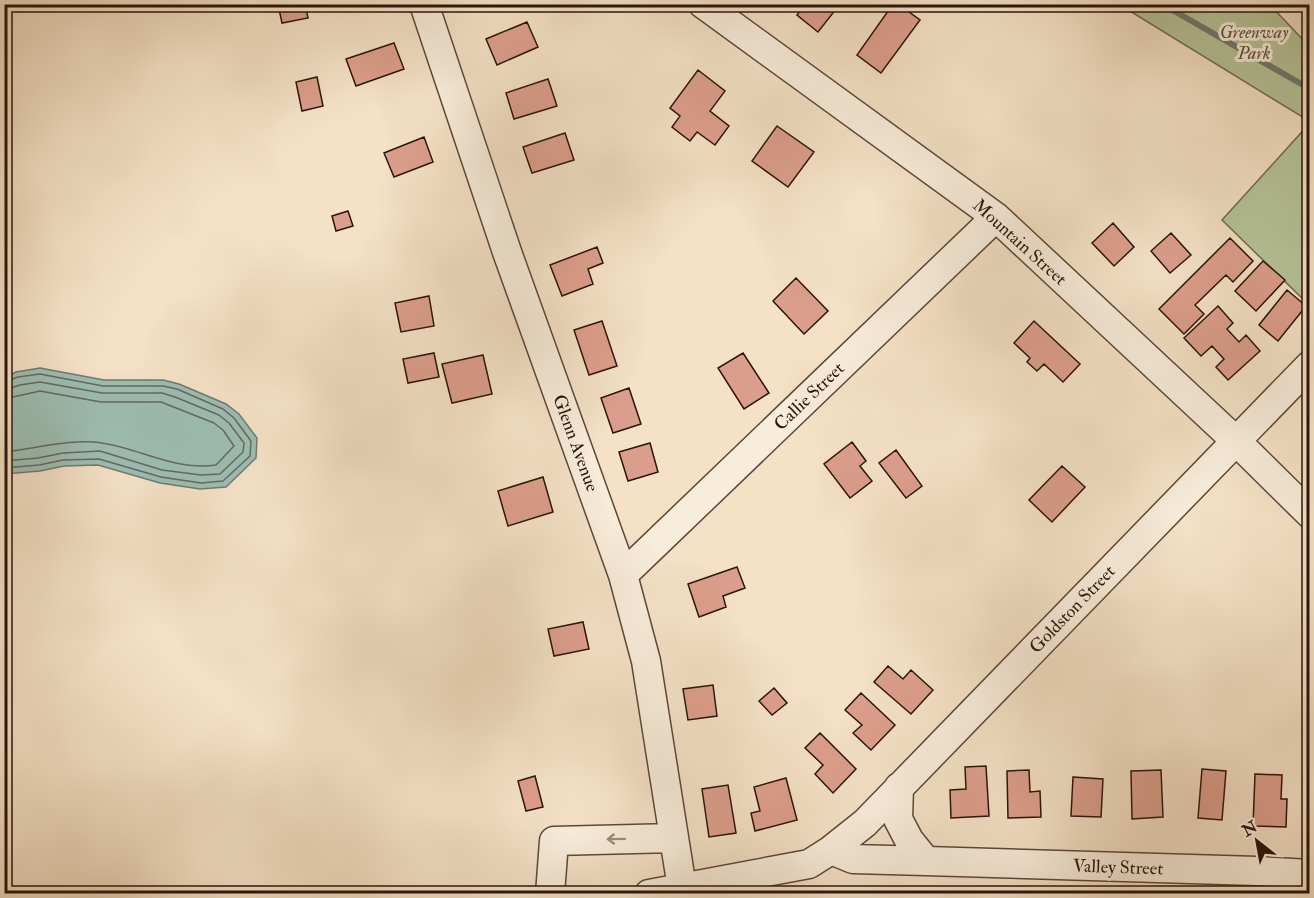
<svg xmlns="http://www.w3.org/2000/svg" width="1314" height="898" font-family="'IM FELL Double Pica',serif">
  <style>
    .green { fill: #b6c499; stroke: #706c52; stroke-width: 1.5 }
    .water { fill: #9cbeb3; stroke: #6f7a70; stroke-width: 1.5 }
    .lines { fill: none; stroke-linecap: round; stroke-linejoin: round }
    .shore { stroke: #64695f; stroke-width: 1.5 }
    .stream { stroke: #6f7a70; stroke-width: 6 }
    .building { fill: #dc9e8c; stroke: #2b140b; stroke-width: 1.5 }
    .minor-casing { stroke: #5d473a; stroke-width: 31 }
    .minor { stroke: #f8ecda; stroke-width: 28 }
    .oneway { stroke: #9c8b7d }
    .labels { text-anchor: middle; stroke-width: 6; stroke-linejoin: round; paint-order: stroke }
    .park-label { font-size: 18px; font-style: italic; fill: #5c523d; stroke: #f8ecda }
    .street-label { font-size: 18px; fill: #2b140b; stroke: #f8ecda }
  </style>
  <rect width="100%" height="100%" fill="#f4e1c6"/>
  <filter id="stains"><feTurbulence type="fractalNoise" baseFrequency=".00333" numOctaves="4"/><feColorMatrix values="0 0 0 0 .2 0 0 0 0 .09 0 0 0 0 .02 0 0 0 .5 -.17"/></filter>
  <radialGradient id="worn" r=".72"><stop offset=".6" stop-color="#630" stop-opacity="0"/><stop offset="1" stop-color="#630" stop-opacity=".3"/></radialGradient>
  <!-- green -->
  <path class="green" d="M1120,5H1270L1309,46V121Z
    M1309,124V305L1222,220Z"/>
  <!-- water -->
  <path class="water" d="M40,368L104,380H163L179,384L226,404L239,414L257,438L256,458L226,487L200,489L160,483L98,465L64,466L40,471L5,474V378L16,372Z"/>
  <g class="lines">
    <!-- shore -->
    <path class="shore" d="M4,382L18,377L40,374L103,386H163L177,389L223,409L234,418L251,441L250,456L223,481L201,483L161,477L99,459L63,460L39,465L4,468
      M4,390L20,385L40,382L102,393H162L175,397L219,415L229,423L244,443L243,452L220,474L201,475L162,470L100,451L63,453L38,458L4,461
      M4,399L40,391L101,402H161L214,423L223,430L234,446L216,465C176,471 141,449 102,443C75,438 33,449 4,452"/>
    <!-- stream -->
    <path class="stream" d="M1162,4L1310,89"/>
  </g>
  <!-- building -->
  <path class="building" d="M278,4H305L308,18L282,23Z
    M805,4H840L818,32L797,15Z
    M893,4H898L920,20L881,73L857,55Z
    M527,22L538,47L497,65L486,39Z
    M394,43L404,69L356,86L346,59Z
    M698,70L725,91L710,111L729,126L715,145L697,132L690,141L672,127L680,116L670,108Z
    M317,77L323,106L302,111L296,82Z
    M548,79L557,106L514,119L506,93Z
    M777,126L814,152L788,187L752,161Z
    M565,133L574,160L532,173L523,147Z
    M424,137L433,162L394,177L384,153Z
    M348,211L353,226L336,231L332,216Z
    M1113,223L1134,247L1114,266L1092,243Z
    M1171,233L1191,255L1170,273L1151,251Z
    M1230,238L1253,261L1233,282L1226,275L1195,305L1204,314L1184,334L1159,309Z
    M597,247L603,263L588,269L593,284L562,296L550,265Z
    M1263,261L1285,280L1256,311L1235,291Z
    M796,278L828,311L804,334L773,301Z
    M1287,290L1306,306L1278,341L1259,325Z
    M429,296L434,326L401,332L395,303Z
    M1218,306L1233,323L1227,329L1239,342L1246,335L1260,351L1228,380L1216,367L1224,359L1212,346L1201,356L1184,338Z
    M602,321L617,366L589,375L574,330Z
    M1034,321L1080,364L1063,382L1044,364L1037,371L1027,362L1030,358L1014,343Z
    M434,353L439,377L408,383L403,359Z
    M743,353L769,393L744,409L718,368Z
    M483,355L492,394L452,403L442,364Z
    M629,388L641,424L613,433L601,398Z
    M852,442L866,461L860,466L872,481L850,498L824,464Z
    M650,443L658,472L628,481L619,452Z
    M896,450L922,486L906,498L879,463Z
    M1062,466L1085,487L1052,522L1029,500Z
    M543,477L553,512L508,526L498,491Z
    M737,567L745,588L723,596L726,607L699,617L688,584Z
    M583,622L589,649L554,656L548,629Z
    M888,666L903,679L911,670L933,690L911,714L874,682Z
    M713,685L717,716L688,720L683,689Z
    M774,688L787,703L772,715L759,701Z
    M861,693L895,725L871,750L853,733L862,725L845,710Z
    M820,733L856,769L833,793L815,774L823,765L805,748Z
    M986,766L989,816L951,818L950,790L966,789L965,767Z
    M1202,769L1226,771L1222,820L1198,818Z
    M1029,770L1030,792L1040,791L1041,817L1008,818L1007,771Z
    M1161,770L1163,817L1132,819L1131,771Z
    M1255,774L1282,775L1281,799H1287L1286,827L1253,826Z
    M535,776L543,807L526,811L518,781Z
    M1073,777L1103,779L1101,817L1071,816Z
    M786,778L797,820L755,831L751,813L760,811L754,787Z
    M728,785L736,833L709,837L702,789Z
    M1308,792H1310V827H1306Z"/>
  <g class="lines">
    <!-- minor casing -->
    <g class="minor-casing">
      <path id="minor" d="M424,4L507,252L623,575L646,661L683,894
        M703,4L996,217L1236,441L1310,514
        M623,575L996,217
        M899,787L898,819L909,840L926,861L1257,871L1310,874
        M831,850L865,823L1310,365
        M550,894L554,841L674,838
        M649,894L809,864L831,850L853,859L926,861"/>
    </g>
    <!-- minor -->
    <use href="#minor" class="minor"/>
  </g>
  <!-- one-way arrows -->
  <defs><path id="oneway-shaft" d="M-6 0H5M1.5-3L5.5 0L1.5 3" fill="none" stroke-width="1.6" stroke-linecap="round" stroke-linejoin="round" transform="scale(1.5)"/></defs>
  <use class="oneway" href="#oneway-shaft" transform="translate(616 839) rotate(179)"/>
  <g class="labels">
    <!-- park labels -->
    <g class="park-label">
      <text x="1254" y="38">Greenway<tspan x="1254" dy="21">Park</tspan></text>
    </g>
    <!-- street labels -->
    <g class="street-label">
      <text transform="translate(1020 242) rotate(42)" y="6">Mountain Street</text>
      <text transform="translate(809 396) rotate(-44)" y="6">Callie Street</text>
      <text transform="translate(576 443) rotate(70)" y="6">Glenn Avenue</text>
      <text transform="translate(1072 609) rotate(-46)" y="6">Goldston Street</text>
      <text transform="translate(1118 867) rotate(2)" y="6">Valley Street</text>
    </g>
  </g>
  <!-- margin -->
  <rect width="1314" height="898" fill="none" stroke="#f4e1c6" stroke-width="24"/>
  <rect x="6" y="6" width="1302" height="886" fill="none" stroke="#2b140b" stroke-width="3"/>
  <rect x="12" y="12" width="1290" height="874" fill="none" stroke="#2b140b" stroke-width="1.5"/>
  <!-- north arrow -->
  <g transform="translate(1257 841) rotate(329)" stroke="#f8ecda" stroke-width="4.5" paint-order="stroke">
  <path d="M0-4.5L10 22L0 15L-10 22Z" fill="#2b140b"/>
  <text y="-9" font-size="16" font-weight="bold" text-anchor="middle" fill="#2b140b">N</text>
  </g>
  <rect width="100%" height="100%" filter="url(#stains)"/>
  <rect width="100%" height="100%" fill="url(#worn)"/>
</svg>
